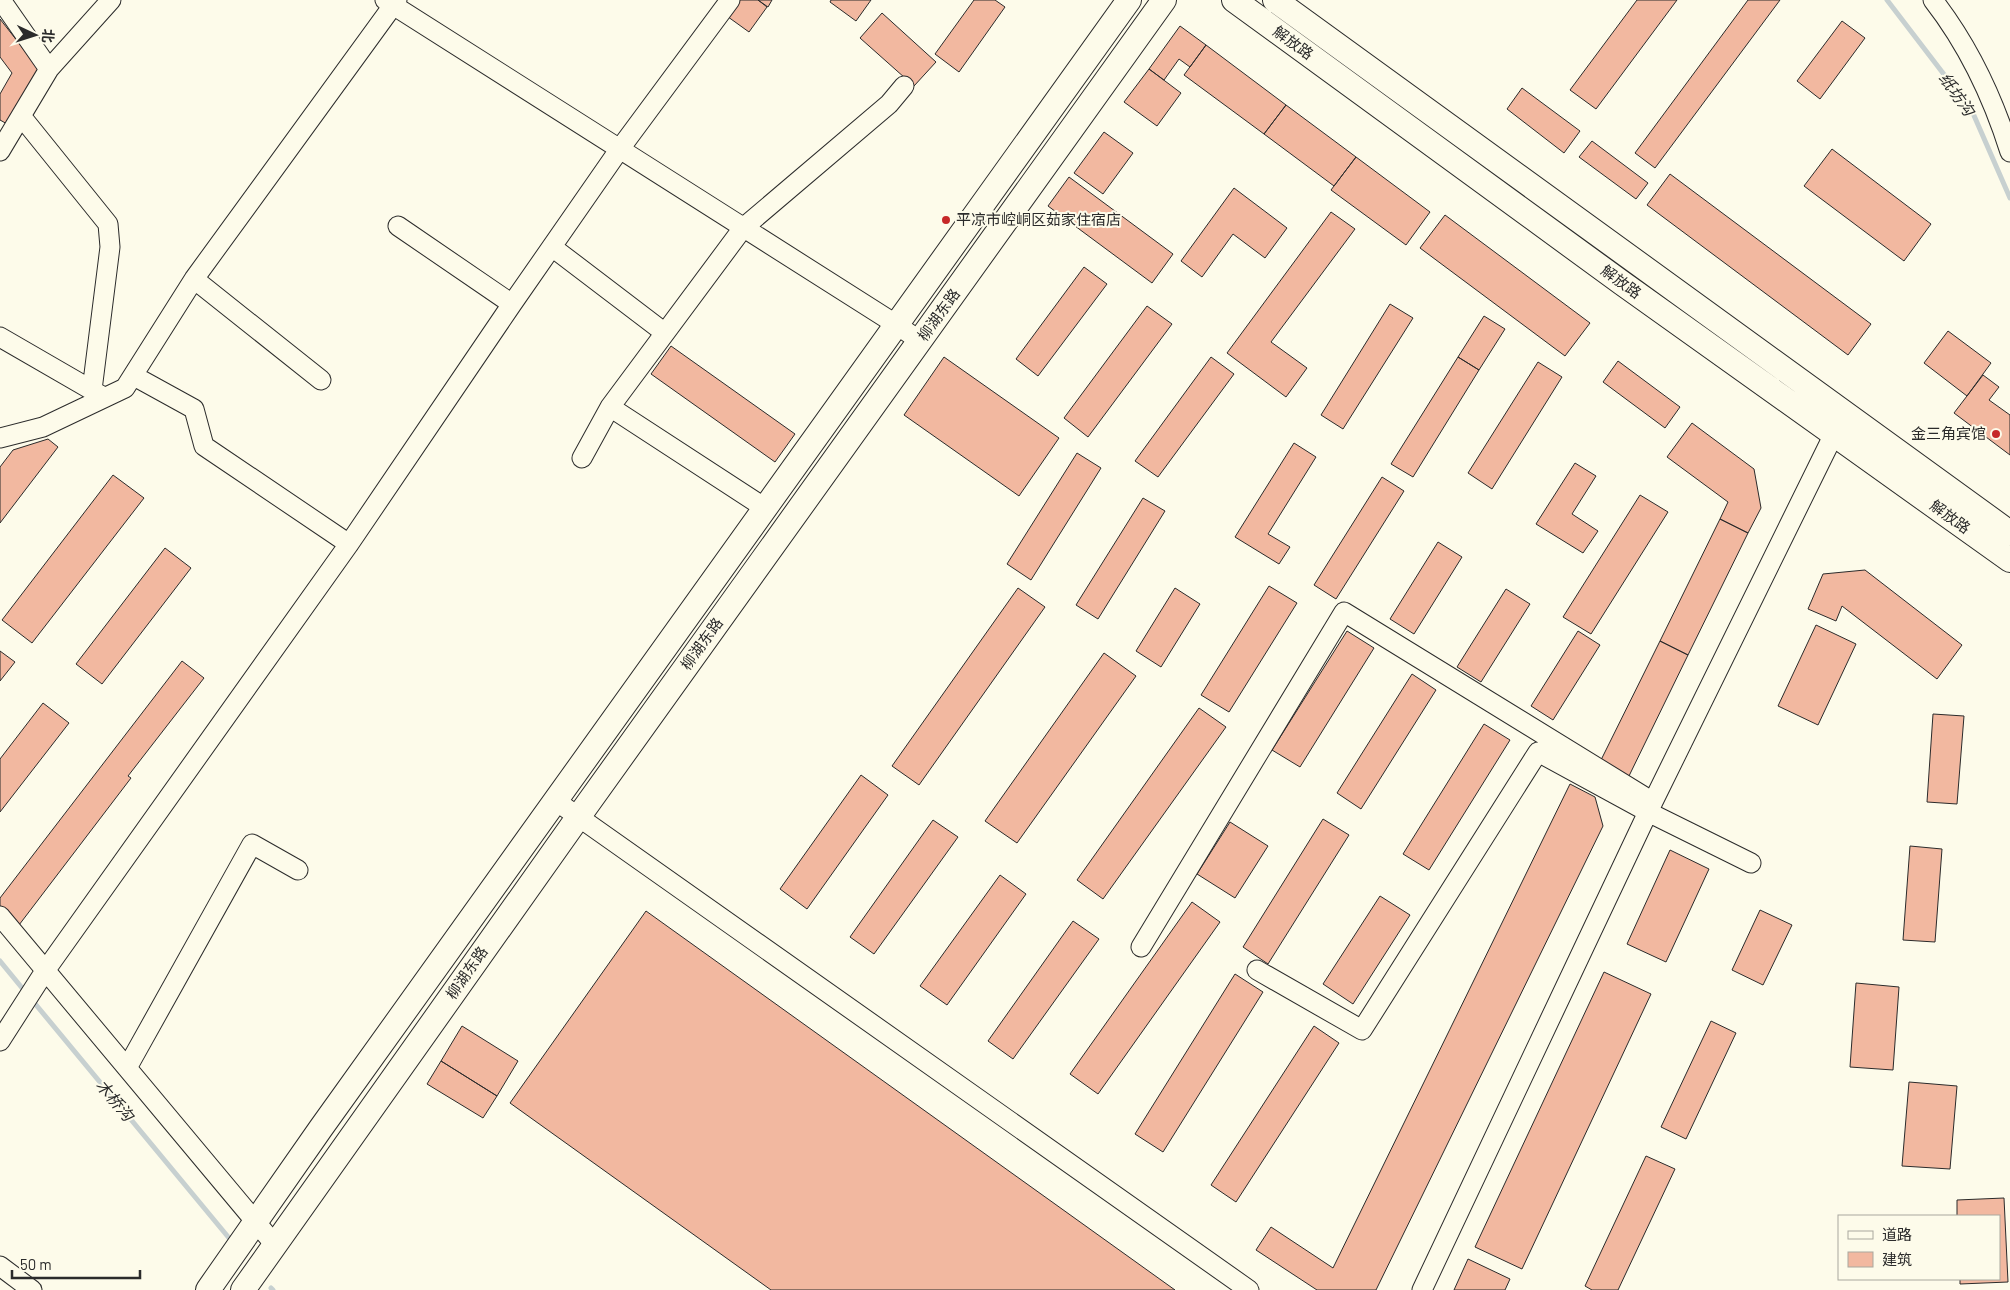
<svg xmlns="http://www.w3.org/2000/svg" width="2010" height="1290" font-family="Barlow,'Noto Sans SC',sans-serif">
  <style>
    .lines { fill: none; stroke-linecap: round; stroke-linejoin: round }
    .stream { stroke: #c7d0d0; stroke-width: 5 }
    .building { fill: #f2b8a0; stroke: #2b2b2b }
    .minor-casing { stroke: #2b2b2b; stroke-width: 21 }
    .major-casing { stroke: #2b2b2b; stroke-width: 26 }
    .minor { stroke: #fdfbea; stroke-width: 19 }
    .major { stroke: #fdfbea; stroke-width: 24 }
    .poi-dot { fill: #c62828; stroke: #fdfbea; stroke-width: 2 }
    .labels { text-anchor: middle; stroke-width: 4; stroke-linejoin: round; paint-order: stroke }
    .street-label { font-size: 15px; fill: #2b2b2b; stroke: #fdfbea }
    .poi-label { font-size: 15px; fill: #2b2b2b; stroke: #fdfbea; text-anchor: start }
    .water-label { font-size: 16px; font-style: italic; fill: #2b2b2b; stroke: #fdfbea }
  </style>
  <rect width="100%" height="100%" fill="#fdfbea"/>
  <g class="lines">
    <!-- stream -->
    <path class="stream" d="M1887,0L1972,111L2010,198
      M0,961L27,994
      M32,1000L229,1238
      M271,1288L273,1290"/>
  </g>
  <!-- building -->
  <path class="building" d="M734,0H758L767,7L749,32L724,14Z
    M758,0H772L768,7Z
    M831,0H871L856,21L830,2Z
    M974,0H995L1005,7L959,72L935,54Z
    M1637,0H1677L1596,109L1570,90Z
    M1748,0H1780L1655,168L1635,153Z
    M882,13L936,62L914,86L860,38Z
    M0,19L40,70L9,125L0,120V94L12,73L0,57Z
    M1842,21L1865,38L1820,99L1797,81Z
    M1180,26L1206,45L1190,67L1179,59L1164,80L1149,69Z
    M1206,45L1286,105L1264,134L1184,75Z
    M1149,69L1181,93L1157,126L1124,102Z
    M1522,88L1580,131L1564,153L1507,109Z
    M1286,105L1356,157L1334,186L1264,134Z
    M1104,132L1133,153L1103,194L1074,173Z
    M1592,141L1648,183L1636,199L1579,157Z
    M1832,149L1931,224L1904,261L1804,186Z
    M1356,157L1430,212L1406,245L1331,190Z
    M1670,174L1871,324L1848,355L1647,205Z
    M1069,177L1173,254L1152,283L1048,206Z
    M1234,188L1287,228L1265,258L1233,234L1202,277L1181,261Z
    M1331,212L1355,229L1271,342L1307,368L1286,397L1227,353Z
    M1445,215L1590,323L1565,356L1420,248Z
    M1084,267L1107,284L1038,376L1016,359Z
    M1390,304L1413,318L1343,429L1321,415Z
    M1147,306L1172,324L1088,437L1064,418Z
    M1484,316L1505,329L1479,370L1458,357Z
    M1948,331L1991,363L1967,396L1924,363Z
    M671,346L795,434L775,462L651,374Z
    M944,357L1059,438L1019,496L904,415Z
    M1211,357L1234,374L1158,477L1135,461Z
    M1458,357L1479,370L1413,477L1391,464Z
    M1618,361L1680,407L1665,428L1603,382Z
    M1538,362L1562,377L1492,489L1468,473Z
    M1983,375L1999,387L1989,400L2010,415V455L1954,413Z
    M1692,423L1754,469L1761,508L1748,533L1720,519L1728,502L1667,457Z
    M48,439L58,447L0,523V467L13,450Z
    M1294,443L1316,457L1268,534L1290,547L1279,564L1235,537Z
    M1077,453L1101,468L1031,580L1007,564Z
    M1575,463L1596,476L1572,514L1598,531L1583,553L1536,524Z
    M113,475L144,498L32,643L2,620Z
    M1382,477L1404,491L1336,599L1314,585Z
    M1640,495L1668,512L1591,634L1563,617Z
    M1143,498L1165,511L1098,619L1076,605Z
    M1720,519L1748,533L1688,655L1660,641Z
    M1438,542L1462,557L1414,634L1390,619Z
    M165,548L191,568L102,684L76,664Z
    M1865,570L1962,645L1937,679L1842,606L1836,621L1808,609L1823,574Z
    M1269,586L1297,603L1229,712L1201,695Z
    M1018,588L1045,607L919,785L892,766Z
    M1175,588L1200,604L1161,667L1136,651Z
    M1506,589L1530,604L1481,682L1457,667Z
    M1816,625L1856,644L1818,725L1778,706Z
    M1347,631L1374,648L1300,767L1272,750Z
    M1578,631L1600,645L1553,720L1531,706Z
    M1660,641L1688,655L1628,778L1599,764Z
    M0,651L15,662L0,681Z
    M1104,653L1136,676L1017,843L985,821Z
    M182,661L204,678L128,776L131,778L19,925L0,910V898Z
    M1412,674L1436,690L1361,809L1337,793Z
    M43,703L69,723L0,812V759Z
    M1199,708L1226,727L1103,899L1077,880Z
    M1933,714L1964,716L1957,804L1927,802Z
    M1484,724L1510,740L1429,870L1403,854Z
    M861,775L888,795L807,909L780,889Z
    M1570,784L1595,797L1603,826L1376,1290H1317L1256,1250L1271,1227L1333,1268Z
    M1323,819L1349,835L1268,964L1243,947Z
    M933,820L958,837L874,954L850,937Z
    M1230,822L1268,846L1235,898L1197,874Z
    M1910,846L1942,849L1935,942L1903,940Z
    M1670,850L1709,869L1666,962L1627,944Z
    M1000,875L1026,894L947,1005L920,986Z
    M1380,896L1410,915L1353,1004L1323,984Z
    M1192,902L1220,922L1098,1094L1070,1074Z
    M1760,910L1792,925L1763,985L1732,970Z
    M646,911L1175,1290H771L510,1103Z
    M1073,921L1099,939L1013,1059L988,1041Z
    M1604,972L1651,994L1522,1269L1475,1247Z
    M1235,974L1263,992L1163,1152L1135,1134Z
    M1856,983L1899,987L1893,1070L1850,1067Z
    M1711,1021L1736,1033L1686,1139L1661,1127Z
    M462,1026L518,1061L497,1096L441,1061Z
    M1314,1026L1339,1043L1236,1202L1211,1185Z
    M441,1061L497,1096L483,1118L427,1084Z
    M1909,1082L1957,1086L1950,1169L1902,1166Z
    M1646,1156L1675,1169L1618,1290H1592L1585,1286Z
    M2004,1198L2008,1282L1960,1284V1279H1999V1216H1957V1200Z
    M1468,1259L1510,1279L1505,1290H1454Z"/>
  <g class="lines">
    <!-- minor casing -->
    <g class="minor-casing">
      <path id="minor" d="M1,0L49,69
        M385,0L897,325L920,341
        M1933,0C1968,45 1993,98 2010,152
        M21,116L108,224L110,247L92,390
        M0,151L49,69L111,0
        M398,226L512,304
        M552,247L665,333
        M194,279L321,380
        M0,337L102,396
        M134,376L194,409L204,446L349,544
        M610,407L765,508
        M0,438L43,427L125,388L194,279L397,0
        M582,458L610,407L743,228L889,104L904,86
        M556,801L1249,1290
        M0,916L275,1245
        M1141,947L1344,612L1653,802
        M1257,970L1362,1030L1538,752L1648,812L1751,863
        M0,1041L45,971L349,544L512,304L619,150L730,0
        M127,1068L252,844L298,870
        M0,1266L32,1290
        M1422,1290L1648,812L1834,434"/>
    </g>
    <!-- major casing -->
    <g class="major-casing">
      <path id="major" d="M1234,0L1622,283L2010,560
        M1275,0L2010,533
        M208,1290L321,1128L1129,0
        M243,1290L579,816L1164,0"/>
    </g>
    <!-- minor -->
    <use href="#minor" class="minor"/>
    <!-- major -->
    <use href="#major" class="major"/>
  </g>
  <!-- markers -->
  <g class="poi-dot">
    <circle cx="946" cy="220" r="5"/>
    <circle cx="1996" cy="434" r="5"/>
  </g>
  <g class="labels">
    <!-- street labels -->
    <g class="street-label">
      <text transform="translate(1293 43) rotate(36)" y="5">解放路</text>
      <text transform="translate(1621 282) rotate(36)" y="5">解放路</text>
      <text transform="translate(939 315) rotate(-54)" y="5">柳湖东路</text>
      <text transform="translate(1950 517) rotate(36)" y="5">解放路</text>
      <text transform="translate(702 644) rotate(-54)" y="5">柳湖东路</text>
      <text transform="translate(467 973) rotate(-55)" y="5">柳湖东路</text>
    </g>
    <!-- poi labels -->
    <g class="poi-label">
      <text x="956" y="225">平凉市崆峒区茹家住宿店</text>
      <text x="1986" y="439" text-anchor="end">金三角宾馆</text>
    </g>
    <!-- water labels -->
    <g class="water-label">
      <text transform="translate(1957 94) rotate(55)" y="6">纸坊沟</text>
      <text transform="translate(115 1100) rotate(50)" y="6">木桥沟</text>
    </g>
  </g>
  <!-- legend -->
  <rect x="1838" y="1215" width="162" height="65" fill="#fdfbea" stroke="#a9a89e"/>
  <rect x="1848" y="1231" width="25" height="8" fill="#fdfbea" stroke="#a9a89e"/>
  <text x="1882" y="1240" font-size="15" fill="#2b2b2b">道路</text>
  <rect x="1848" y="1252" width="25" height="15" fill="#f2b8a0" stroke="#a9a89e"/>
  <text x="1882" y="1265" font-size="15" fill="#2b2b2b">建筑</text>
  <!-- north arrow -->
  <g transform="translate(35 35) rotate(94)" stroke="#fdfbea" stroke-width="4" paint-order="stroke">
  <path d="M0-4L9 19L0 12L-9 19Z" fill="#2b2b2b"/>
  <text y="-8" font-size="14" font-weight="bold" text-anchor="middle" fill="#2b2b2b">北</text>
  </g>
  <!-- scale -->
  <path d="M12 1270v8h128v-8" fill="none" stroke="#2b2b2b" stroke-width="2.5"/>
  <text x="20" y="1270" font-size="15" fill="#2b2b2b" stroke="#fdfbea" stroke-width="4" paint-order="stroke">50 m</text>
</svg>
